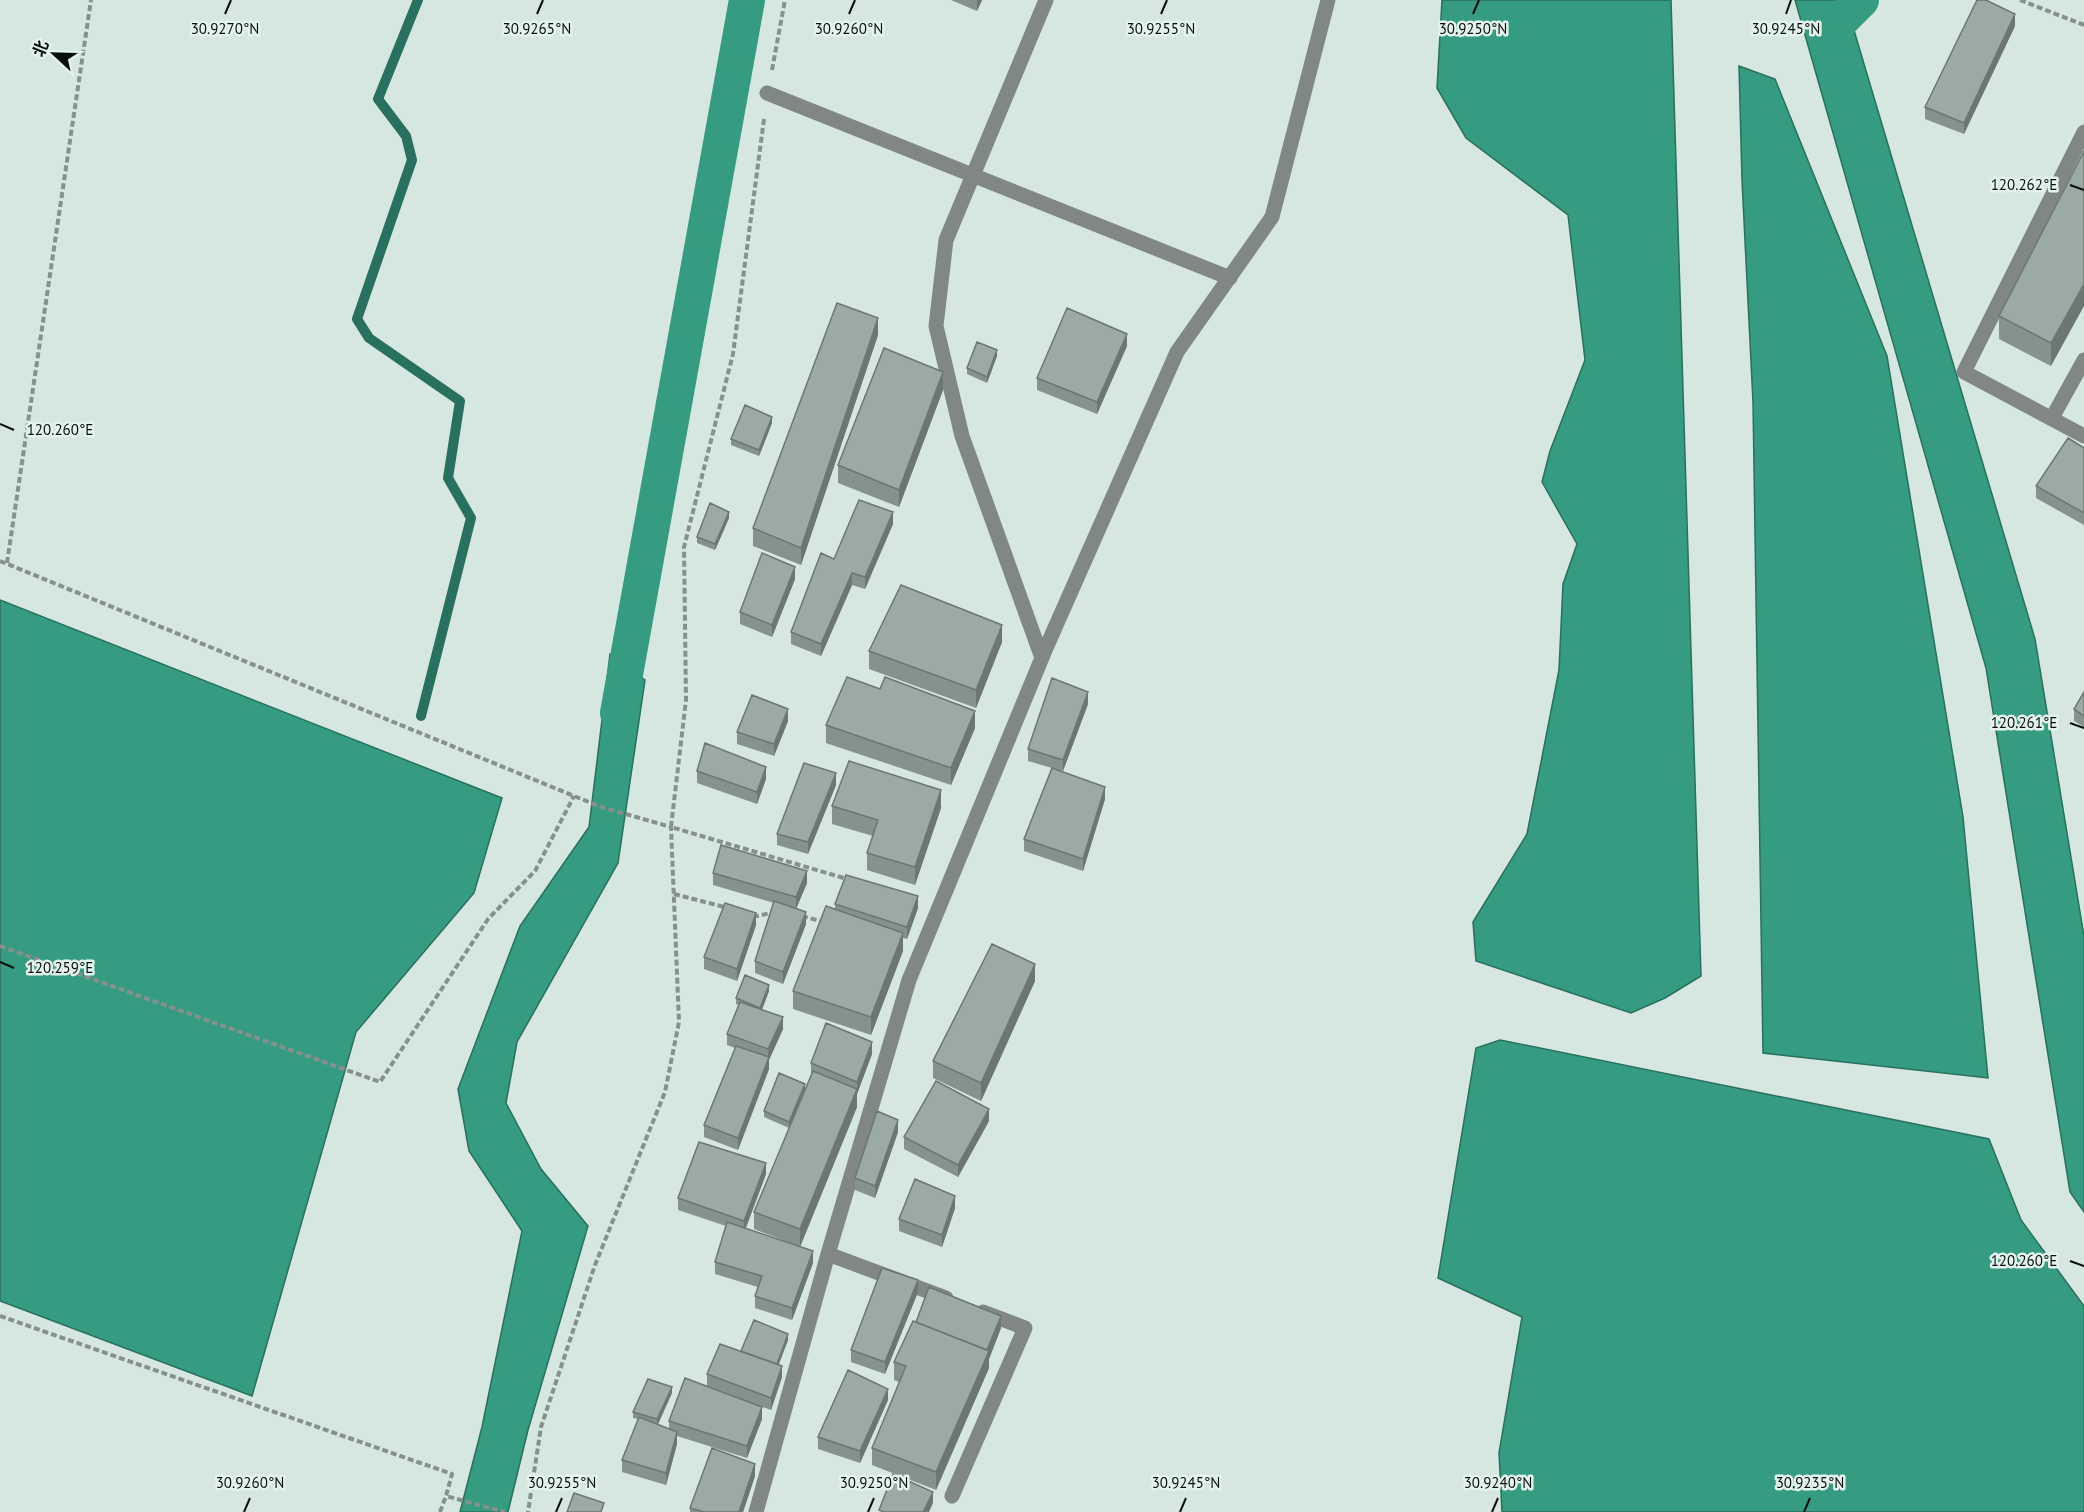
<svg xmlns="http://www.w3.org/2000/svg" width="2084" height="1512" font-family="'PT Sans','Noto Sans SC',sans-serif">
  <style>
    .water { fill: #359b81; stroke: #28715e; stroke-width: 1.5 }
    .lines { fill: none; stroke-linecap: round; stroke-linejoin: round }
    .stream { stroke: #28715e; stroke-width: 10 }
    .canal { stroke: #359b81; stroke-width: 36 }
    .path { stroke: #85918c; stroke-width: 4; stroke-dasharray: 6 3; stroke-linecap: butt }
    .minor { stroke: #818785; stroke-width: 15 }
    .wall { fill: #85928e }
    .shaded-wall { fill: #6c7774 }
    .building { fill: #9baaa5; stroke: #6c7774; stroke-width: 1.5 }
    .ticks { fill: none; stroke: #090e0c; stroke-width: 2 }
    .ticks-label { font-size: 15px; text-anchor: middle; fill: #090e0c; stroke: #e3f3ed; stroke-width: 5; stroke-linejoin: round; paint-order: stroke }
  </style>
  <rect width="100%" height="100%" fill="#d6e6e0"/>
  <!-- water -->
  <path class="water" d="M1442,0H1671L1701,976L1665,998L1631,1013L1476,961L1473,922L1527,834L1559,670L1563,584L1577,544L1542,482L1550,451L1585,360L1568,215L1466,138L1437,88Z
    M1795,0H1845L2035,639L2084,936V1212L2070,1192L1986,668Z
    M1739,66L1775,79L1887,356L1963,817L1988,1078L1763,1053L1753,402L1742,180Z
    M0,600L502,798L474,893L356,1032L252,1396L0,1301Z
    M610,654L645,680L618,863L517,1042L506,1103L541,1169L588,1226L528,1430L508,1512H460L482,1427L522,1231L469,1151L458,1089L520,926L589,827Z
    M1500,1040L1989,1139L2021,1220L2084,1306V1512H1502L1499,1453L1522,1317L1438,1278L1476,1048Z"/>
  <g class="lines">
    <!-- stream -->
    <path class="stream" d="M418,0L378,99L406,136L412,160L357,319L369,338L460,401L448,478L471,518L421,716"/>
    <!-- canal -->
    <path class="canal" d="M1833,28L1861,0
      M618,713L747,0"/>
    <!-- path -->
    <path class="path" d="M2020,0L2084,25
      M772,70L785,0
      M764,119L733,354L684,547L686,700L671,827L847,879
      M0,561L601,807L671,827L679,1022L665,1092L595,1265L541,1427L528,1512
      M7,563L91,0
      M674,894L728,908
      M753,915L758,916L774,912
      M802,916L824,922
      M0,946L380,1082L488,919L535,871L574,796
      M0,1316L452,1474L446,1496L505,1512
      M440,1512L446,1496"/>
    <!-- minor -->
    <path class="minor" d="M767,93L1230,278
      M2084,132L1964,372L2084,436
      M2052,418L2084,360
      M1042,658L962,436L936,326L946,240L1046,0
      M828,1254L946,1298
      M952,1496L1025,1328L983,1312
      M756,1512L828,1254L909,980L1046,648L1177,352L1272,217L1328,0"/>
  </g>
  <!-- wall -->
  <path class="wall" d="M951,0H982L977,11Z
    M2015,26L1964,134L1925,119V107Z
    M2084,151L2051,366L1999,339V316Z
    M878,335L801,565L753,546V528Z
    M1127,346L1097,414L1037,390V378Z
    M997,356L987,383L967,374V368Z
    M943,390L899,507L838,483V465Z
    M772,423L759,456L731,445V439Z
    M2084,448V525L2036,498V486Z
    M729,518L715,550L697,543V537Z
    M893,524L865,589L852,585L821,656L791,644V632L834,559Z
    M795,579L772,637L740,624V612Z
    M1002,642L976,708L869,669V651Z
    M2084,692V727L2074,721V709Z
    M1088,704L1063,771L1054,769L1105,799L1083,871L1024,851V839L1052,768L1028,761V749Z
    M788,721L774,756L737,744V732Z
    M826,725L975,728L951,785L826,743Z
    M697,771L766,779L757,804L697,783Z
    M836,785L808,854L777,845V834Z
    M832,806L941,808L915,885L867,870V853L873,836L832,824Z
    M713,873L807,883L796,909L806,924L783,984L755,973V961L774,903L713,885Z
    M835,904L918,908L907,939L903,938V951L871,1035L793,1009V991L835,909Z
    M756,925L737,981L704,969V957Z
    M1035,981L981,1101L933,1078V1061Z
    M769,991L762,1010L783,1029L769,1060V1069L738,1150L704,1137V1125L735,1048L727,1045V1034L739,1005L736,1004V998Z
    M872,1054L857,1094V1107L800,1247L813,1263L792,1320L755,1308V1296L758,1287L715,1274V1262L726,1226L678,1210V1198L766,1174L746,1228L795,1245L754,1229V1212L812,1075H811V1063Z
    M805,1090L789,1128L764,1117V1111Z
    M989,1121L958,1177L904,1149V1137Z
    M898,1132L875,1198L855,1190V1178Z
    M955,1208L942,1247L899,1231V1219Z
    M918,1292L885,1374L851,1362V1350Z
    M916,1322L1001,1328L989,1359V1368L936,1490L872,1465V1448L899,1382L894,1380V1362Z
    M788,1340L779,1364L782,1377L771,1410L707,1386V1374L741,1351Z
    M672,1393L658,1425L669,1429V1421L762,1419L747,1458L677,1436V1444L666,1485L622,1472V1460L638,1419L633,1418V1412Z
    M888,1400L860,1463L818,1449V1437Z
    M755,1476L743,1512H690V1508Z"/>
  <!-- shaded-wall -->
  <path class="shaded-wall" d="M977,0H982L977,11Z
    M2015,14V26L1964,134V123Z
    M2084,284V306L2051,366V343Z
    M878,318V335L801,565V548Z
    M1127,334V346L1097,414V402Z
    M997,350V356L987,383V377Z
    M943,372V390L899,507V490Z
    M772,417V423L759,456V450Z
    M729,512V518L715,550V544Z
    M893,512V524L865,589V577Z
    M795,567V579L772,637V625Z
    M852,573V585L821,656V644Z
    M1002,625V642L976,708V690Z
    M1088,692V704L1063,771V760Z
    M788,709V721L774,756V744Z
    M975,711V728L951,785V768Z
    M766,767V779L757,804V792Z
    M836,773V785L808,854V842Z
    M1105,787V799L1083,871V859Z
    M941,790V808L915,885V867Z
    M807,871V883L796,909V897Z
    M918,896V908L907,939V927Z
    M806,912V924L783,984V972Z
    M756,913V925L737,981V969Z
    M903,933V951L871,1035V1017Z
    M1035,964V981L981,1101V1083Z
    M769,985V991L760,1014V1008Z
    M783,1017V1029L769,1060V1069L738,1150V1138L768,1058V1049Z
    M872,1042V1054L857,1094V1082Z
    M805,1084V1090L789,1128V1122Z
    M857,1089V1107L800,1247V1229Z
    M989,1109V1121L958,1177V1165Z
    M898,1120V1132L875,1198V1186Z
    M766,1163V1174L744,1232V1221Z
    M955,1196V1208L942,1247V1235Z
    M813,1251V1263L792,1320V1308Z
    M918,1280V1292L885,1374V1362Z
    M1001,1316V1328L989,1359V1368L936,1490V1472Z
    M788,1334V1340L776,1371V1365Z
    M782,1366V1377L771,1410V1398Z
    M672,1387V1393L657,1425V1419Z
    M888,1389V1400L860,1463V1451Z
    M762,1407V1419L747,1458V1446Z
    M677,1432V1444L666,1485V1473Z
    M755,1464V1476L743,1512H739Z
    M933,1492V1503L929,1512H923Z"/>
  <!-- building -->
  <path class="building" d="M1977,0H1986L2015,14L1964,123L1925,107Z
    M2084,151V284L2051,343L1999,316Z
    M837,303L878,318L801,548L753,528Z
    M1067,308L1127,334L1097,402L1037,378Z
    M977,342L997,350L987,377L967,368Z
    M884,348L943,372L899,490L838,465Z
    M745,405L772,417L759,450L731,439Z
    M2068,438L2084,448V513L2036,486Z
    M859,500L893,512L865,577L852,573L821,644L791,632L821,553L834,559Z
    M710,503L729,512L715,544L697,537Z
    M762,553L795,567L772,625L740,612Z
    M901,585L1002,625L976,690L869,651Z
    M847,677L880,689L885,677L975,711L951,768L826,725Z
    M1052,678L1088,692L1063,760L1028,749Z
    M2084,692V716L2074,709Z
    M752,695L788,709L774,744L737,732Z
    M705,743L766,767L757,792L697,771Z
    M849,761L941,790L915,867L867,853L878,820L832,806Z
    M804,763L836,773L808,842L777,834Z
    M1052,768L1105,787L1083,859L1024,839Z
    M721,845L807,871L796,897L713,873Z
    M846,875L918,896L907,927L835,904Z
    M774,901L806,912L783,972L755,961Z
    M725,903L756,913L737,969L704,957Z
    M826,906L903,933L871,1017L793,991Z
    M992,944L1035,964L981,1083L933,1061Z
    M745,975L769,985L760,1008L736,998Z
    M740,1002L783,1017L768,1049L727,1034Z
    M826,1023L872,1042L857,1082L811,1063Z
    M736,1046L769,1057L738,1138L704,1125Z
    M813,1071L857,1089L800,1229L754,1212Z
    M779,1073L805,1084L789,1122L764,1111Z
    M936,1081L989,1109L958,1165L904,1137Z
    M877,1111L898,1120L875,1186L855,1178Z
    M699,1142L766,1163L744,1221L678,1198Z
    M915,1179L955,1196L942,1235L899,1219Z
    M727,1222L813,1251L792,1308L755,1296L762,1276L715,1262Z
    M882,1268L918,1280L885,1362L851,1350Z
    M929,1287L1001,1316L987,1350L916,1322Z
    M754,1320L788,1334L777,1364L741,1351Z
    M913,1321L989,1351L936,1472L872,1448L906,1366L894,1362Z
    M720,1344L782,1366L771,1398L707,1374Z
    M848,1370L888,1389L860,1451L818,1437Z
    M685,1378L762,1407L747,1446L669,1421Z
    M648,1379L672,1387L657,1419L633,1412Z
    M639,1417L677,1432L666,1473L622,1460Z
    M712,1448L755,1464L739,1512H704L690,1508Z
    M893,1474L933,1492L923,1512H884L879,1510Z
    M574,1493L604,1503L601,1512H567Z"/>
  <!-- ticks -->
  <path class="ticks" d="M225,14L231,0M537,14L543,0M849,14L855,0M1161,14L1167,0M1473,14L1479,0M1786,14L1791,0M2070,185L2084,190M0,424L14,430M2070,723L2084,728M0,962L14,968M2070,1261L2084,1266M244,1512L250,1498M556,1512L562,1498M868,1512L874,1498M1180,1512L1186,1498M1492,1512L1498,1498M1804,1512L1810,1498"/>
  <g class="ticks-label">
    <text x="225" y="34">30.9270°N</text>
    <text x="537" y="34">30.9265°N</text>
    <text x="849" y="34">30.9260°N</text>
    <text x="1161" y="34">30.9255°N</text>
    <text x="1473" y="34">30.9250°N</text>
    <text x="1786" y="34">30.9245°N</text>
    <text x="2024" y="190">120.262°E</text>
    <text x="60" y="435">120.260°E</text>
    <text x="2024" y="728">120.261°E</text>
    <text x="60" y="973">120.259°E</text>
    <text x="2024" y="1266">120.260°E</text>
    <text x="250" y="1488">30.9260°N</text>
    <text x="562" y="1488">30.9255°N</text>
    <text x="874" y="1488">30.9250°N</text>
    <text x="1186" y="1488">30.9245°N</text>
    <text x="1498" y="1488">30.9240°N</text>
    <text x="1810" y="1488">30.9235°N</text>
  </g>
  <!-- north arrow -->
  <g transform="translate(54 54) rotate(292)" stroke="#e3f3ed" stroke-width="4.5" paint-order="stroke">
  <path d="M0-4.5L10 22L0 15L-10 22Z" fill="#090e0c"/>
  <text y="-9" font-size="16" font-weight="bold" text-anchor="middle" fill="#090e0c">北</text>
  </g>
</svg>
